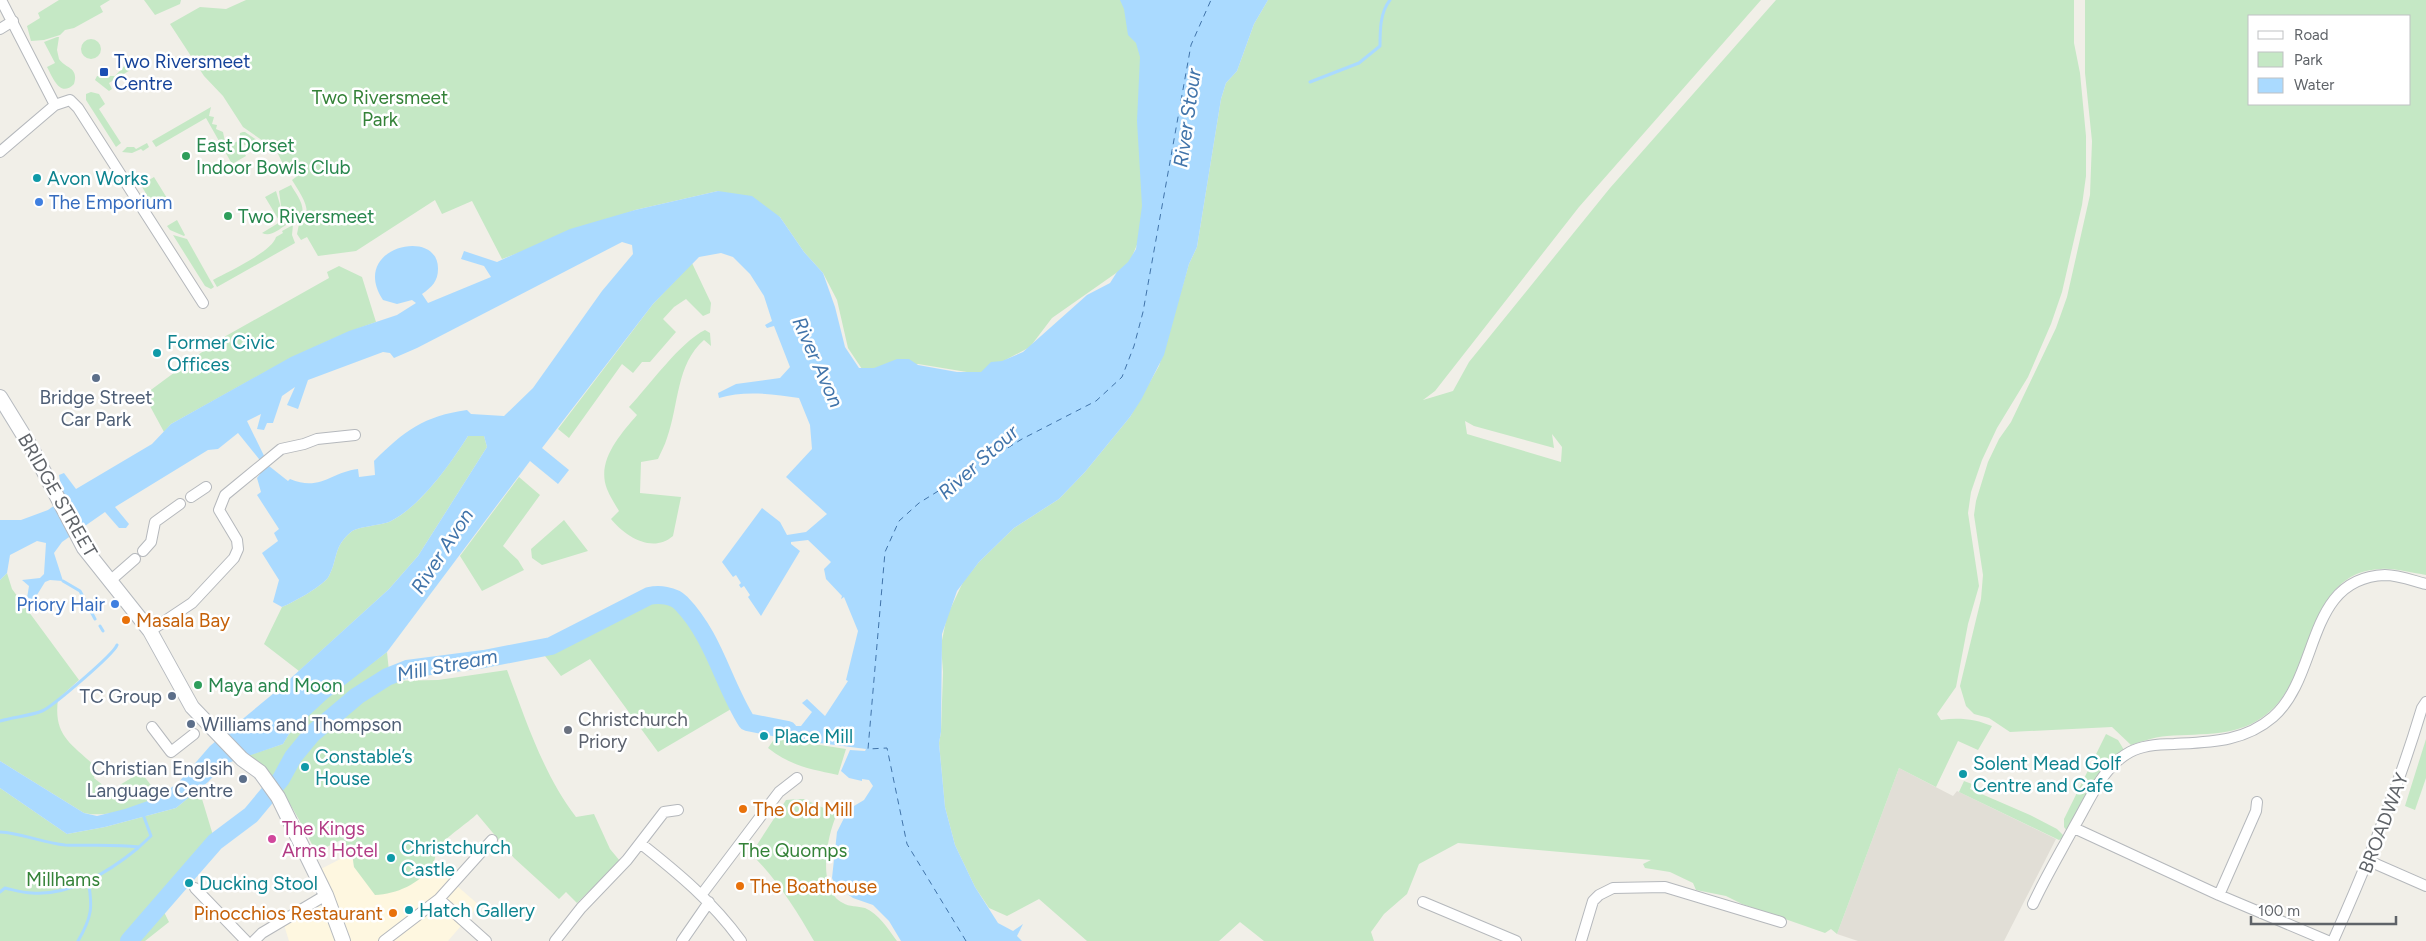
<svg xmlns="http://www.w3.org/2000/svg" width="2426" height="941" font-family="Figtree,sans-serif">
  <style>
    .commercial { fill: #fef7e0 }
    .education { fill: #e1ded6 }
    .green { fill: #c5e8c5; fill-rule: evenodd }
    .water { fill: #aadaff; fill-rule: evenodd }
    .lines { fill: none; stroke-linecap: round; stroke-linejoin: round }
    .stream { stroke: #aadaff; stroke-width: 3 }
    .river { stroke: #aadaff; stroke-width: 18 }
    .ferry { stroke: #4174aa; stroke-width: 1; stroke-dasharray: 6 5; stroke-linecap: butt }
    .street-casing { stroke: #b5b8bc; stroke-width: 12 }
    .secondary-casing { stroke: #b6babf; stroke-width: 16 }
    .street { stroke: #fff; stroke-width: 10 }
    .secondary { stroke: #fff; stroke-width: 14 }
    .transit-dot { fill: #1a4fb4; stroke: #fff; stroke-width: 2 }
    .leisure-dot { fill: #2e9e5b; stroke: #fff; stroke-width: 2 }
    .culture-dot { fill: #0f9aa8; stroke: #fff; stroke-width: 2 }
    .shop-dot { fill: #3f7fe0; stroke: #fff; stroke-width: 2 }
    .service-dot { fill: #5c6f8a; stroke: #fff; stroke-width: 2 }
    .food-dot { fill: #e8710a; stroke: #fff; stroke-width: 2 }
    .worship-dot { fill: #6b7280; stroke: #fff; stroke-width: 2 }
    .hotel-dot { fill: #d1479c; stroke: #fff; stroke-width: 2 }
    .labels { text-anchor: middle; stroke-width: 5; stroke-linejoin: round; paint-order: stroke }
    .transit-label { font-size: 19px; fill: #164399; stroke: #fff; text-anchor: start }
    .park-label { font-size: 19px; fill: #348238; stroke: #fff }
    .leisure-label { font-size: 19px; fill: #27864d; stroke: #fff; text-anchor: start }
    .culture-label { font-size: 19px; fill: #0d838f; stroke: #fff; text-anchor: start }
    .shop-label { font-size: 19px; fill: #366cbe; stroke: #fff; text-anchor: start }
    .service-label { font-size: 19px; fill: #4e5e75; stroke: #fff; text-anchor: end }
    .street-label { font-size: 19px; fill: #5f6368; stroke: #fff }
    .food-label { font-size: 19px; fill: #c56008; stroke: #fff; text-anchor: start }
    .worship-label { font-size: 19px; fill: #5b616d; stroke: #fff; text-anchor: start }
    .hotel-label { font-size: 19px; fill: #b23c85; stroke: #fff; text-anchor: start }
    .water-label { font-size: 20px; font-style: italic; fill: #4174aa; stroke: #fff }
  </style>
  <rect width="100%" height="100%" fill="#f1efe8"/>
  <!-- commercial -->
  <path class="commercial" d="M352,853L354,867L420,877L433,865L479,905L448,941H289L284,925L332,897L319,870Z"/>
  <!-- education -->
  <path class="education" d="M1899,768L1953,796L1957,791L2056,839L2004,941H1858L1837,934Z"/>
  <!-- green -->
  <path class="green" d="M59,0H110L100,6L103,12L74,28L65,30L60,35L44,40L31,41L27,26L40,18L38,13Z
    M144,0H181L180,4L155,15Z
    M246,0H1124L1140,44L1144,170L1141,235L1129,264L1052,318L1030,347L979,374L918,364L868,378L848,348L837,300L823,273L804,252L780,217L718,191L635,210L502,259L472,201L442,214L435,200L356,251L318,256L307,237L301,240L297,234L299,224L306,219C310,205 299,192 292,180L296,177L293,171L288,174L276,150L243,127L223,96L204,76L170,24L200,7L226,9Z
    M1268,0H1761L1579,207L1435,391L1423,400L1453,391L1469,362L1610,188L1776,0H2074V43L2080,73L2086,136V176L2082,205L2062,292L2051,324L2028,377L1997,428L1982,460L1971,492L1968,513L1979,586L1968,624L1956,687L1937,714L1941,720C1958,717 1976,719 1992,726L1978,750L1958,741L1936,787L1899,768L1837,934L1831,929L1825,933L1742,904L1726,896L1696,890L1693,883L1670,872L1645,868L1643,864L1651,860L1458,843L1419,864L1407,894L1384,914L1371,932L1374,941H1264L1240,922L1219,941H1087L1039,899L1007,916L989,908L975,887L955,845L945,807L939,743L941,732L943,672L941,645L947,616L963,582L979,562L1014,528L1059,499L1085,472L1130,417L1159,366L1189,264L1197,247L1221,99L1226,83L1237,71L1254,24ZM1465,421L1474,426L1554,448L1552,434L1562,447L1561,462L1467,434Z
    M2085,0H2426V575C2412,573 2395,568 2381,569C2304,572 2317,673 2268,713C2238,738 2204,733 2167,736C2154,737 2143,741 2131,745L2112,727L2010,732L1989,718L1974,714L1966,706L1960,686L1981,599L1983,575L1974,515L1976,501L1988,462L1999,439L2011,422L2056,328L2067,297L2090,195L2092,141L2085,73ZM2250,16H2410V104H2250Z
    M57,37H59L57,50L59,59C66,69 79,67 74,84C60,98 53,78 47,67L55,63L44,42Z
    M81 49a10 10 0 1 1 20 0a10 10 0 1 1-20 0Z
    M127,63L132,69L109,83L112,89L109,91L95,80L97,76H115Z
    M91,92L99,94L105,104L99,109L121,143L116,147L86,100V94Z
    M211,107L209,116L214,117L212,124L217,125L216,129L223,132L225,142L232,144L238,141L246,156L232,164L206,118L156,147L152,141Z
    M243,132H245L261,143L244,145L239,140L240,133Z
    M147,143L149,147L143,151L141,149L132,153L122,152L127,147H134L136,149Z
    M154,177L170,203L161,208L152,204L141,185Z
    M291,185C296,194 305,204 302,215L289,222L281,206L279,191Z
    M276,191L286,225C278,230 271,237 262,233L280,222L265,197Z
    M177,220L185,235L184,236L170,230L167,226Z
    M293,225L292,235L295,243L217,287L213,280C227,272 272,252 276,237L283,233L282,231Z
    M173,235L187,239L214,287L211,289L205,286Z
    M692,263L711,303L710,313L703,316L686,299L674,307L663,319L676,332L650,362H642L633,373L622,364L569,438L558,429L653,304Z
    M339,266L362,277L376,322C303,347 238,388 171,424L164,432L144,395L217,341L329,278L327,272Z
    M705,330L710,333L711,346L704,340C676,364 679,405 667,438C665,445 661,452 658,459L641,462L640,493L681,497L673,536C652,554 625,536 611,519L619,511C615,504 610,497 607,489C596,461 620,435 637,415L629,407C649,386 680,342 705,330Z
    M468,436H484L487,447L418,556L389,589L299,671L264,644L282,607C292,603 325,585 329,576C338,559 333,547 351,532C358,526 381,526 391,521C422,505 450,464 468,436Z
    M519,477L540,495L503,546L518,560L524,570L482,591L460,556Z
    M564,520L588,551L542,565L532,558L531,549Z
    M7,573L12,589L79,680L58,699C53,737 72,744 97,768L94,778L110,791L141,772L159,796C142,808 104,818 84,813L0,761V580Z
    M671,601L702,639L743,702L658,752L590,659L561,676L545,656L645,604Z
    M387,652L390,681L438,680L507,670C526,720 543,774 576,817L594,814L610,849L620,861L577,903L566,892L559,899L514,858L477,814C469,822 444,839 438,847C435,852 436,860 432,866C419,884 397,894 375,895L354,867L352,853L341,840L316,852C297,815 280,780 246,756L283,744C298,714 359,673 387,652Z
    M2106,734L2118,740L2124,750L2067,831L2064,827V819Z
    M775,738L846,749L838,775C810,769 791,766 768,748Z
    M2426,739V778L2415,810L2405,806Z
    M1964,781L1972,784L1970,789L2030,815L2057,829L2065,837L2059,840L1959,792Z
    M0,788L67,834L105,827L176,808L199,789L215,842L162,908L169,922L145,941H0Z
    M797,799H804L837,814C827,835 816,890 843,903C849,907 858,906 865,908C878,913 889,930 897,941H814C796,910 777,879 751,854L786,800Z"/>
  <!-- water -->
  <path class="water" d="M1120,0H1268L1254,24L1237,71L1226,83L1221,99L1197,247L1189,264L1164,355L1141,400L1130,417L1085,472L1059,499L1014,528L979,562L957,591L942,634L941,732L939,743L945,807L955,845L975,887L998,923L1013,931L1023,924L1017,936L1022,941H901L889,921L873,905L853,898L839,888L837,890L832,878L837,832L844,818L854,806L864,800L873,786L869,780L862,779V781L849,778L841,771L850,750L865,751L866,749L781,738L770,734L771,731H784L764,727L765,723L774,726H801L812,712L802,703L807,699L825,716L848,681L846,680L858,631L844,597L841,599L842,596L826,579L824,569L831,562L808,540L791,542V544L800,551L761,616L748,597L750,595L744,586L741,588L739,585L741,583L736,575L733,577L722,562L762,508L780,522L787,535L806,532L827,514L786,477L812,449L810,425L799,398C773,394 744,390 719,398L718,393L736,384L780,378L790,367L774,326L767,328L765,325L772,321L764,296L750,274L733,257L721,253L699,257L653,304L542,448L569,470L558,484L530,461L387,652L328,698L289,734L283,744L225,764L208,782L176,808L105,827L67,834L0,788V761L84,813L97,816L125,809L156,798L178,783L210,746L280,688L389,589L418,556L487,447L484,436H468C451,463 421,506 391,521C381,526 358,526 351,532C333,547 338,559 329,576C325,585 292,603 282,607L273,602L279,580L262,553L278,541L274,533L279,529L257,495L261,492L257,478L260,474L259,459L238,433L218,449L208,450L115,507L129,524L126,528H119L105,512L62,542L54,553L63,581L50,580L45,582L32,603L27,598L29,586L22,580L40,578L44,574L46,543L37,541L10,555L7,573L0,580V520H21L48,510L63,499L59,475L64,473L76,489L152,444L171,424L291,357L349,331L397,315L416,303L412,300L397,304L383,300C348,247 439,226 438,269C438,281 432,287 422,294L428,303L491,277L484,266L461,259L464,251L497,262L570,229L635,210L718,191L752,196L780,217L804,252L823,273L835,307L845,347L859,368H874L897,359H909L918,365L957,372H981L991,362L1002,361L1023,352L1087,295L1110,283L1117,272L1128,262L1136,249L1142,206L1137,121L1140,57L1136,43L1128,35L1124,9ZM622,242L632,245L633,254L602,291L533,388L504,416L471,414L467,410C424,416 404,431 374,461L375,475L359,477L358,469C331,472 320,492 290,479L288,481L269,466L247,421L261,414L257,429L264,430L267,423H273L282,396L295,387L287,405L298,409L308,380L383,352L390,353L394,358L417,348Z"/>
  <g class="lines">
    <!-- stream -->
    <path class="stream" d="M1310,82L1359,63L1380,46C1380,31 1380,12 1390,0
      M63,581L80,591L95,619
      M100,626L103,631
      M0,721C13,717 30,716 42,711C52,707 114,654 117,645
      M0,832C22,833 43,843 65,845C90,846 114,844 139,847L151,836L144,817
      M0,892L5,888C14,890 23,893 32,893C71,896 110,871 138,848
      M78,941C92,917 93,907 88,880"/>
    <!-- river -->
    <path class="river" d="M129,941L215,842L251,815L281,779L293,757L312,734L357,696L387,677L407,669L484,659L551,646L649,596C659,594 673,595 681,603C714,637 723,684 747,722L788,730"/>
    <!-- ferry -->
    <path class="ferry" d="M966,941L907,844L887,748L868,749L885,552L899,521L919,503L1022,439L1096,401L1122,377L1134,346L1143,312L1191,45L1211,0"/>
    <!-- street casing -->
    <g class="street-casing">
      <path id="street" d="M1,0L55,105
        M0,29L13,21
        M0,152L55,105L70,100L78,108L203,303
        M191,497L206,487
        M143,551L151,542L155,522L180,504
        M111,580L135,559
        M150,631L192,603L234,558L238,549L237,540L219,510L225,495L281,449L304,444L317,439L355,435
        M152,727L171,752L194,734
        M2074,828L2219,895L2328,941
        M640,843C678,873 713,902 741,941
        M2369,861L2426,886
        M195,888L246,941
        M702,894L779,792L797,778
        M2219,895L2256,811L2257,802
        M439,899L486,941
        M1423,902L1516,941
        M2033,904C2045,878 2060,853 2074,827C2089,802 2102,767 2130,752C2143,745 2159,744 2174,744C2210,742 2244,742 2273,717C2321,675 2305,578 2385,575C2398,575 2414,581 2426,584
        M254,941L262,933L326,895
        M384,941L439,899L492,840
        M555,941L581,908L627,860L664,812L678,810
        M682,941L709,902
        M1581,941L1593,901L1599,895L1613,888L1665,887L1781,922
        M2333,941C2367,865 2398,789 2422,708L2426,702"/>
    </g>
    <!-- secondary casing -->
    <g class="secondary-casing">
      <path id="secondary" d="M0,397L32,449L84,548L150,631L192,707L242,759L260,772L278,797L326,895L343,941"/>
    </g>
    <!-- street -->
    <use href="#street" class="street"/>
    <!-- secondary -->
    <use href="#secondary" class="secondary"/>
  </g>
  <!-- markers -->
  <rect class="transit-dot" x="99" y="67" width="10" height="10" rx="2.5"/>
  <g class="leisure-dot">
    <circle cx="186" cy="156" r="5"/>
    <circle cx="228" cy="216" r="5"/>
    <circle cx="198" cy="685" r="5"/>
  </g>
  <g class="culture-dot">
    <circle cx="37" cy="178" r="5"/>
    <circle cx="157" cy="353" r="5"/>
    <circle cx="764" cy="736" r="5"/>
    <circle cx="305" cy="767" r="5"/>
    <circle cx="1963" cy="774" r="5"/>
    <circle cx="391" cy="858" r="5"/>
    <circle cx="189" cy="883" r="5"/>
    <circle cx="409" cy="910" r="5"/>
  </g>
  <g class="shop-dot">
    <circle cx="39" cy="202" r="5"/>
    <circle cx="115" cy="604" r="5"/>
  </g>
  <g class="service-dot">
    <circle cx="96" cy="378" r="5"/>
    <circle cx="172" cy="696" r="5"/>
    <circle cx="191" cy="724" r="5"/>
    <circle cx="243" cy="779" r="5"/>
  </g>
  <g class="food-dot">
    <circle cx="126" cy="620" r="5"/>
    <circle cx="743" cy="809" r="5"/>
    <circle cx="740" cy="886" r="5"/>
    <circle cx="393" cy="913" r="5"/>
  </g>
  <circle class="worship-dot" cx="568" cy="730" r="5"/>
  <circle class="hotel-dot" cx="272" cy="839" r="5"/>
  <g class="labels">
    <!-- transit labels -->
    <g class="transit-label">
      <text x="114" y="68">Two Riversmeet<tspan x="114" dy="22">Centre</tspan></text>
    </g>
    <!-- park labels -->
    <g class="park-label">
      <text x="380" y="104">Two Riversmeet<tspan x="380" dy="22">Park</tspan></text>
      <text x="793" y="857">The Quomps</text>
      <text x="63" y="886">Millhams</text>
    </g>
    <!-- leisure labels -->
    <g class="leisure-label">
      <text x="196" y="152">East Dorset<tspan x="196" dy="22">Indoor Bowls Club</tspan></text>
      <text x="238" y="223">Two Riversmeet</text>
      <text x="208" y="692">Maya and Moon</text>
    </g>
    <!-- culture labels -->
    <g class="culture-label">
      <text x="47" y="185">Avon Works</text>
      <text x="167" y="349">Former Civic<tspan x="167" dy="22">Offices</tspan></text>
      <text x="774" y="743">Place Mill</text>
      <text x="315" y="763">Constable’s<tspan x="315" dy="22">House</tspan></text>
      <text x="1973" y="770">Solent Mead Golf<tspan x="1973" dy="22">Centre and Cafe</tspan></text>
      <text x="401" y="854">Christchurch<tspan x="401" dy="22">Castle</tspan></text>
      <text x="199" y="890">Ducking Stool</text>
      <text x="419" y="917">Hatch Gallery</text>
    </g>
    <!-- shop labels -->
    <g class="shop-label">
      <text x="49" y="209">The Emporium</text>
      <text x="105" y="611" text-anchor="end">Priory Hair</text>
    </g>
    <!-- service labels -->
    <g class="service-label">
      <text x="96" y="404" text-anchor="middle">Bridge Street<tspan x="96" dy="22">Car Park</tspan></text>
      <text x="162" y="703">TC Group</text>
      <text x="201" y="731" text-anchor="start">Williams and Thompson</text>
      <text x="233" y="775">Christian Englsih<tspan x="233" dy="22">Language Centre</tspan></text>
    </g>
    <!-- street labels -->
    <g class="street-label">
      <text transform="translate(58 495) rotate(60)" y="7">BRIDGE STREET</text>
      <text transform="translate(2383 823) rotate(-69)" y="7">BROADWAY</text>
    </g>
    <!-- food labels -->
    <g class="food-label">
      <text x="136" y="627">Masala Bay</text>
      <text x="753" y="816">The Old Mill</text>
      <text x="750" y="893">The Boathouse</text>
      <text x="383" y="920" text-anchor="end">Pinocchios Restaurant</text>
    </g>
    <!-- worship labels -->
    <g class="worship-label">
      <text x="578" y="726">Christchurch<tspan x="578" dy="22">Priory</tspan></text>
    </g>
    <!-- hotel labels -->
    <g class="hotel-label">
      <text x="282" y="835">The Kings<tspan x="282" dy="22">Arms Hotel</tspan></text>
    </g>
    <!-- water labels -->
    <g class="water-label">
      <text transform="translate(1187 118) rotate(-82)" y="7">River Stour</text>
      <text transform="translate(818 362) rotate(66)" y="7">River Avon</text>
      <text transform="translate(978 462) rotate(-42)" y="7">River Stour</text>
      <text transform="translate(442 551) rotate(-57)" y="7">River Avon</text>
      <text transform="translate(447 665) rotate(-11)" y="7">Mill Stream</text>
    </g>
  </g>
  <!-- legend -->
  <rect x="2248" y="15" width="162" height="90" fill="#ffffff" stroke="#bfc1c3"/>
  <rect x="2258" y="31" width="25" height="8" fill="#ffffff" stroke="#bfc1c3"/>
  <text x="2294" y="40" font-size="15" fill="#5f6368">Road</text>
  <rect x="2258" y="52" width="25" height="15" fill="#c5e8c5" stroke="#bfc1c3"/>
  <text x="2294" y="65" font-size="15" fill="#5f6368">Park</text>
  <rect x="2258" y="78" width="25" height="15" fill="#aadaff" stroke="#bfc1c3"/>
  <text x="2294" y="90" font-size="15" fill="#5f6368">Water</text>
  <!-- scale -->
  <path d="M2251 916v8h145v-8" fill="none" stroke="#5f6368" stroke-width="2.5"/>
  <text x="2258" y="916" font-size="15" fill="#5f6368" stroke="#ffffff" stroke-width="4" paint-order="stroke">100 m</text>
</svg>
